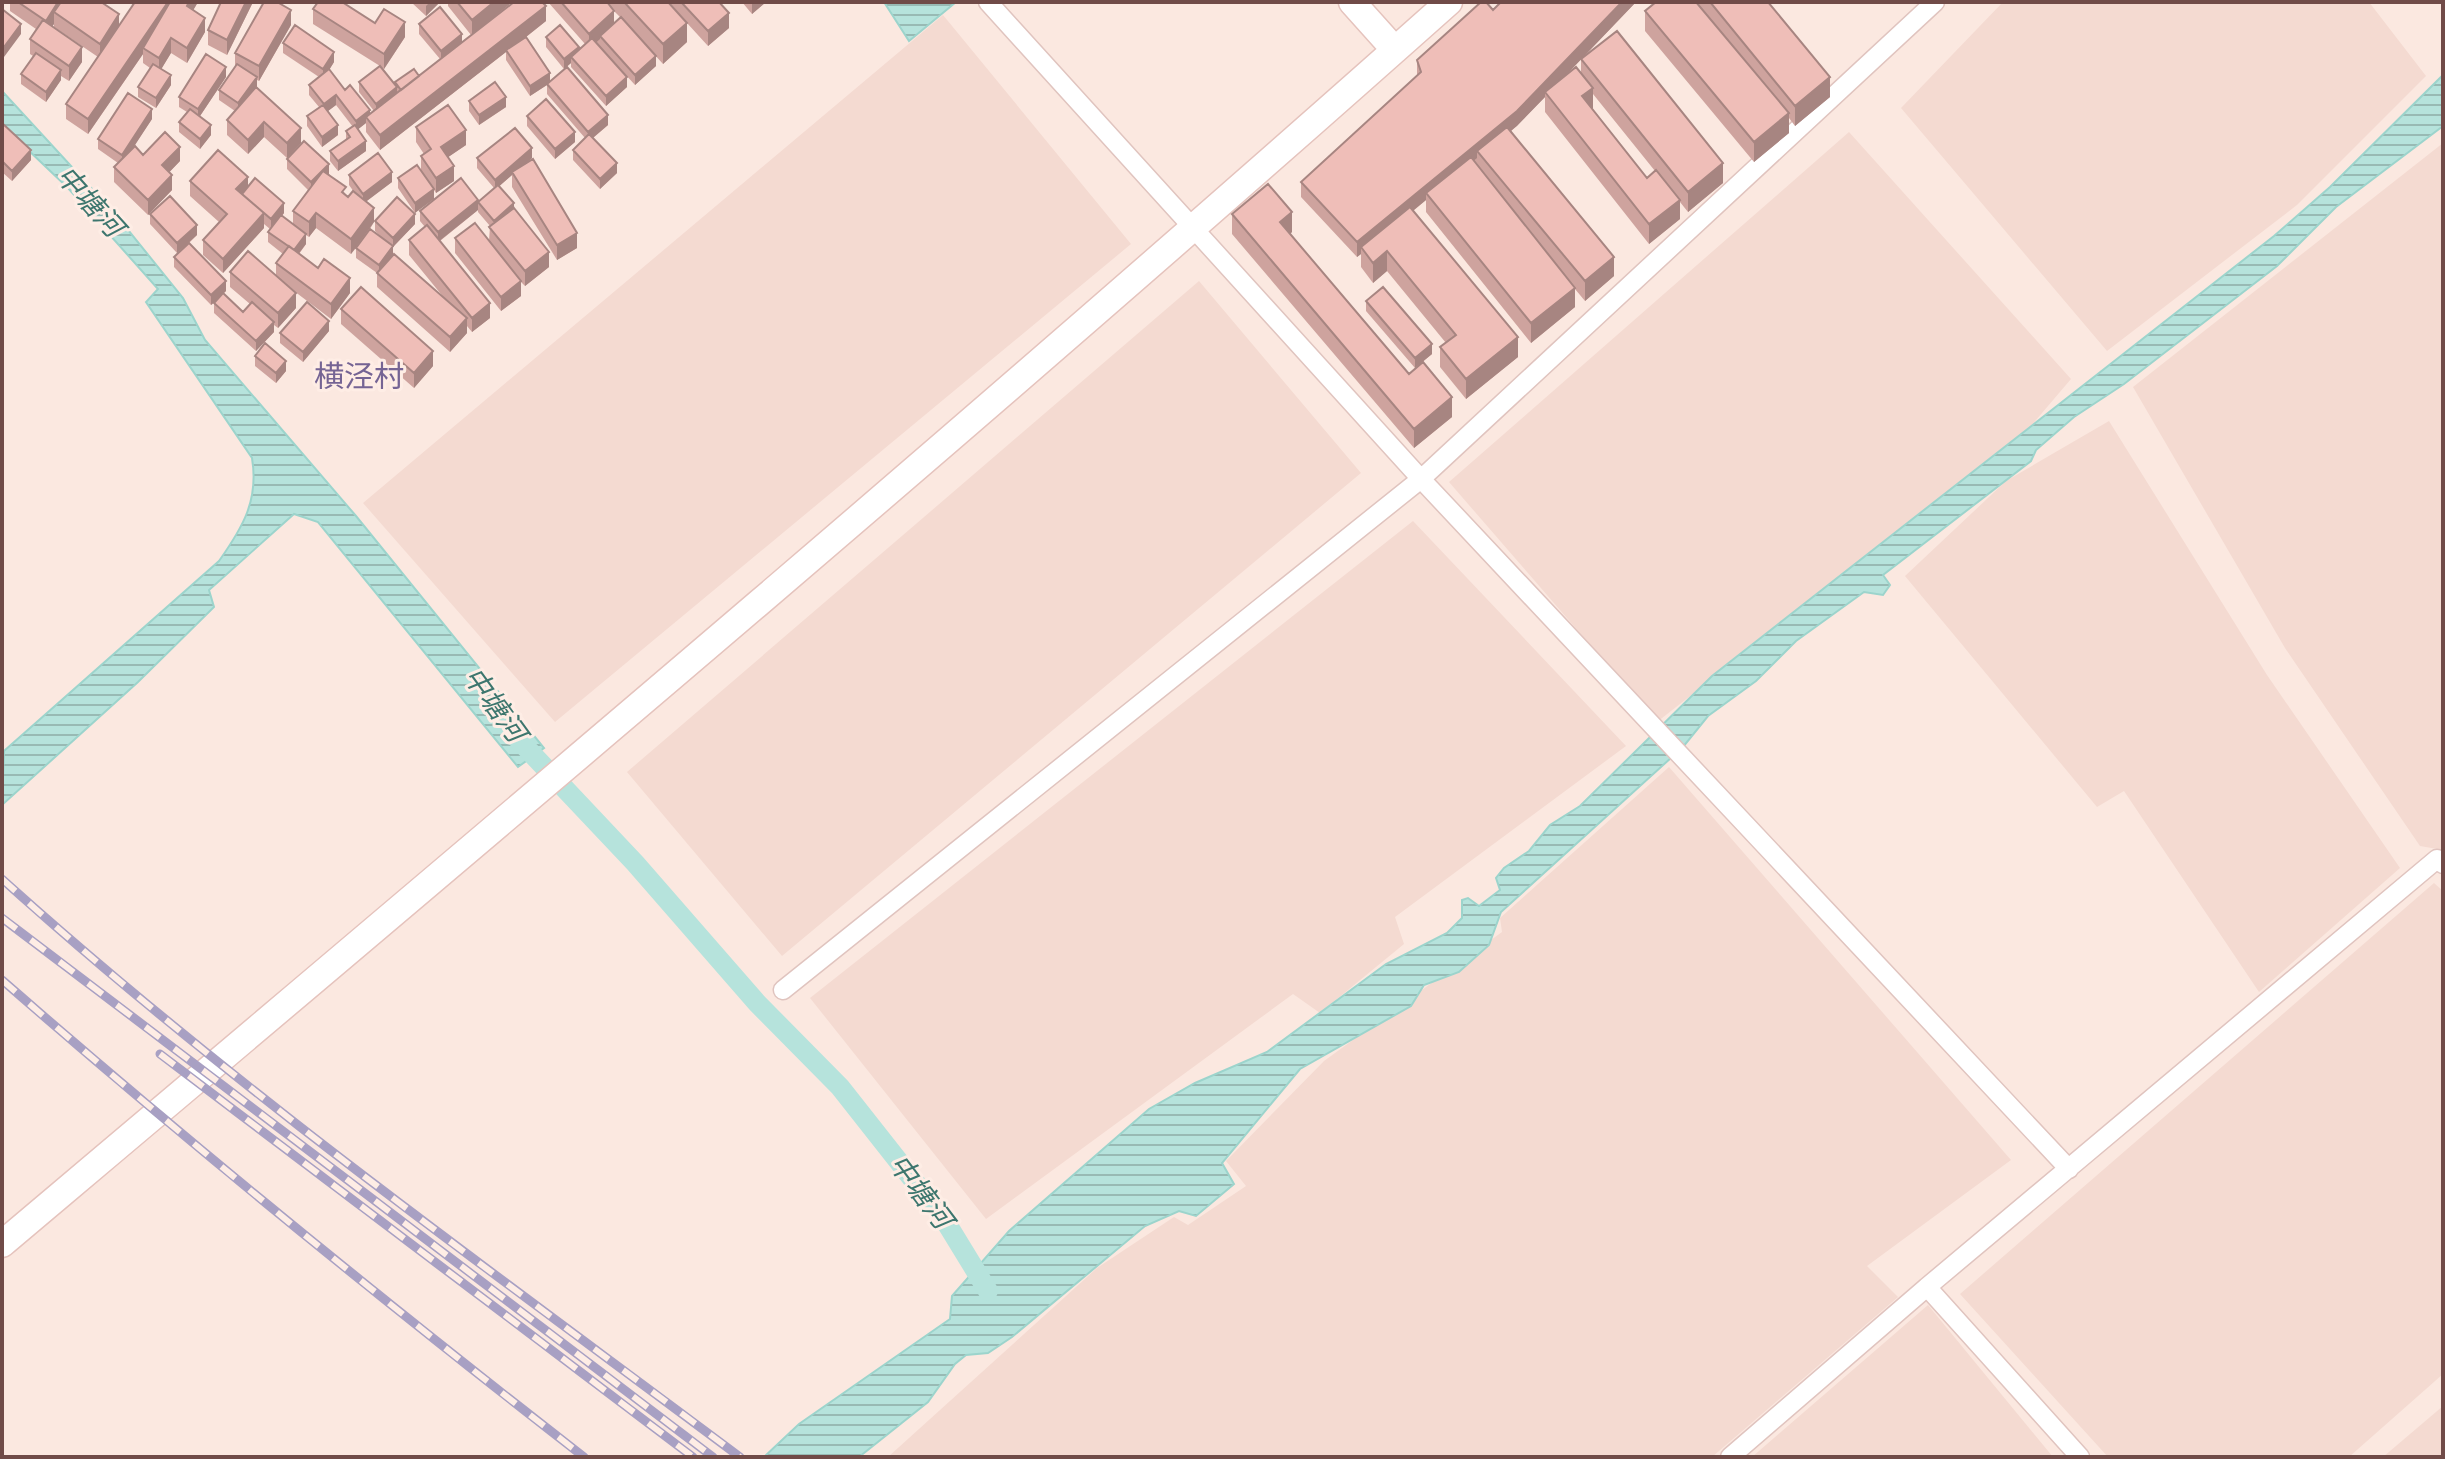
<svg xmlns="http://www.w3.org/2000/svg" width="2445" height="1459" font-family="'PT Sans','Noto Sans SC',sans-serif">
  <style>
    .residential { fill: #f4dad1 }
    .water { fill: url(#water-rules); stroke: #9cd4cc; stroke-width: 2 }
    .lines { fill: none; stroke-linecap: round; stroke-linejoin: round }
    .canal { stroke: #b6e3dc; stroke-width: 20 }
    .street-casing { stroke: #e0c4bf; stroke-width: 21 }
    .secondary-casing { stroke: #e5c3bd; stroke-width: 29 }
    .street { stroke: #fff; stroke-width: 18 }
    .secondary { stroke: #fff; stroke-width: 26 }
    .rail-casing { stroke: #a8a0c3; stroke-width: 9 }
    .rail { stroke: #feede5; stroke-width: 6; stroke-dasharray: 18; stroke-linecap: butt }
    .wall { fill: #cea39e; fill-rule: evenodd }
    .shaded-wall { fill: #a78581 }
    .building { fill: #efbeb8; stroke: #a78581; stroke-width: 2 }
    .labels { text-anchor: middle; stroke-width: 6; stroke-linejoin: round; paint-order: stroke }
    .water-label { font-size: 28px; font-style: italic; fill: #3d766e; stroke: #feede5 }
    .quarter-label { font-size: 30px; fill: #756494; stroke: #feede5 }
  </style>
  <defs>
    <pattern id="water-rules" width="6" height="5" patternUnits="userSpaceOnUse" patternTransform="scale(2)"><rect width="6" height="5" fill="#b6e3dc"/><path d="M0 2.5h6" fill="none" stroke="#98bab4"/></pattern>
  </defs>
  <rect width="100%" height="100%" fill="#fbe8e0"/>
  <!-- residential -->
  <path class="residential" d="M2003,2H2369L2426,76L2297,205L2107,351L1901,108Z
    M943,15L1131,244L555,722L363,503Z
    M1849,132L2071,379L2025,433L1657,722L1449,482Z
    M2443,143V850L2420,846L2285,648L2133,387Z
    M1199,281L1361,473L782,956L627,772Z
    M2109,421L2267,675L2400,868L2259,992L2124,791L2097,807L1905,576L2006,481Z
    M1413,521L1626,746L1395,917L1404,944L1320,1013L1293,994L986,1219L810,998Z
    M1669,767L2011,1160L1867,1266L1898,1297L1712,1457H888L1097,1268L1174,1217L1188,1225L1246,1186L1226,1161L1324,1061L1502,932L1500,918Z
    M2434,883L2443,891V1374L2349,1457H2108L1960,1294Z
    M1928,1305L2053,1457H1752Z
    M2443,1406V1457H2383Z"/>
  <!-- water -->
  <path class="water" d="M884,2H956L909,41Z
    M2443,75V126L2336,207L2277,266L2124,384L2074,417L2036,450L2031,461L1883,575L1890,585L1883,595L1864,592L1796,641L1756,681L1708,716L1683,747L1501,912L1489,945L1459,972L1424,985L1411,1006L1300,1069L1222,1163L1234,1184L1196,1216L1179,1211L1145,1226L1012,1337L988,1353L966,1355L955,1364L928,1402L859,1457H764L799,1424L950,1319L952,1296L1009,1231L1149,1109L1195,1083L1267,1052L1386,964L1447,933L1462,918V900L1468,898L1479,906L1500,890L1496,878L1504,868L1529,851L1550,825L1580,806L1712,676L2274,236L2330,187Z
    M2,91L116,215L183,298L205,340L356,516L544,748L518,767L318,522L294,514L209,590L214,607L138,682L2,805L4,751L219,561C243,527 259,500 252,458L146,302L158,289L68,188L2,125Z"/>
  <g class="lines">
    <!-- canal -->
    <path class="canal" d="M517,738L635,863L757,1003L840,1087L944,1219L988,1291"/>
    <!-- street casing -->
    <g class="street-casing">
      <path id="street" d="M988,2L1421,479L2069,1169
        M783,990L1421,479L1935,2
        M1730,1457L1927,1287
        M2080,1457L1927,1287L2437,859L2443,864"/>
    </g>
    <!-- secondary casing -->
    <g class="secondary-casing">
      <path id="secondary" d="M1352,2L1395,50
        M2,1244C488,834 974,425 1449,2"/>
    </g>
    <!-- street -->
    <use href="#street" class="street"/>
    <!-- secondary -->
    <use href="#secondary" class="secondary"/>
    <!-- rail casing -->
    <g class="rail-casing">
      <path id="rail" d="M2,879C234,1088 490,1270 740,1457
        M2,918L713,1457
        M2,980C191,1145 386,1303 584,1457
        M160,1054L693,1457"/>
    </g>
    <!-- rail -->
    <use href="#rail" class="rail"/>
  </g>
  <!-- wall -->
  <path class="wall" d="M10,2H59V4L104,2V4L119,25L133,5L128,2H198L193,10L205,32L187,63L171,53L161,69L171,85L156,108L138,97V87L150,68L143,63V54L88,134L66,119V104L98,57L54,27V24L52,26L82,62L69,81L61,76V80L46,102L21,84V74L33,56L30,54V39L36,29L10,11Z
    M221,2H253L227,55L208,45V30Z
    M411,2H440L426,16Z
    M448,2H512L494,18L546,21L526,37L550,82L608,125L593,138L617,173L600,189L573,160V150L585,138L547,94V85L530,96L506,60V52L380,150L366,132V123L358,129L366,151L338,171L330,161V151L346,140V131L353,127L336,105L328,111L338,135L322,147L307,126V116L319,107L309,95V85L319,77L283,53V43L334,62L329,70L345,90L370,114L374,111L359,92V82L380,66L313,24V9L375,23L405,37L384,69L381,68L395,85V82L419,76L440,59L419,34V24L462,42L471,35L448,6Z
    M548,2H719L729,28L708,46L687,23V42L663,64L644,43L656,66L635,85L604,51L627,87L606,106L571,67V63L564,69L546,47V37L579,50L585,44ZM614,11L621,18L614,23Z
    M742,2H766L752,14Z
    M1501,2H1636L1565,76L1581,73V59L1723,183L1688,212L1680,202V219L1649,244L1545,112V97L1511,131L1614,276L1585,301L1575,289V307L1531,343L1426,212V200L1413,211L1518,357L1466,399L1440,367V347L1446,343L1387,271L1373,283L1361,267V254L1357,257L1301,197V182L1417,76V60L1493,10ZM1593,94L1655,171L1647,178L1592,108Z
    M1656,2H1768L1830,97L1795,126L1789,118V133L1754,162L1645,31V11Z
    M291,25L259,81L257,80V87L301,143L287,158L264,137L248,154L227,135V120L235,111L219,100V90L235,67V53Z
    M226,77L200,116L211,135L200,149L179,132V122L187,112L179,107V97Z
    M469,101L506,107L479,125L469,111Z
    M527,116L575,142L555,159L527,126Z
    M152,119L133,147L143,155L180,161L169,172L172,190L148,215L114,182V167L118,163L98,149V139Z
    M2,123L31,160L12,181L2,172Z
    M416,127L466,145L448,157L454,181L436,193L434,190L415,213L398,188V178L421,171V156L424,154L416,142Z
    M477,158H532L526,164L577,248L557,260L512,187V175L499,186L514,208L549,267L525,286L521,282V296L501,311L455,253V238L489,241L490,226L478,212V202L494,188L477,168Z
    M287,159L329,174L348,197L354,192L349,185V175L392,182L366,201L374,222L370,229L382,238L375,231V221L415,224L393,247V255L445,299L409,255V240L425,227L420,221V211L478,210L440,241L490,318L472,332L467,326V333L450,352L377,287V273L356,258V248L351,254L316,228L309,237L306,235V244L299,254L350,293L331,319L290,288L296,308L278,328L274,325V332L256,351L214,313V303L211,305L174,267V257L177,253L150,224V214L197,235L189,243L226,291L223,294L243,312L250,304L230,287V272L276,276V263L283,254L268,242V232L270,229L264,224V228L223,273L203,255V240L219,222L190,196V181L248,187L284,213L282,216L293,224V211L308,190L287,169Z
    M1232,214L1292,232L1290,234L1409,374L1452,417L1414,448L1232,234Z
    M1366,301L1432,354L1415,368L1366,311Z
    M341,309L433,366L414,388L341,324Z
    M329,331L303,362L280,343V333Z
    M255,356L286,371L276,383L255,366Z"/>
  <!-- shaded-wall -->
  <path class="shaded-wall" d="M58,2L59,16L54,12V24L46,36V21Z
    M168,2H171L143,48V54L88,134V119Z
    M189,2H198L187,21V6Z
    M246,2H253L227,55V40Z
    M430,2H440L426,16V6Z
    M494,2H512L472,35V20Z
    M755,2H766L752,14V4Z
    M1622,2H1636L1547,95L1545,92V97L1517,126L1481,155L1477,151V158L1430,197L1426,193V200L1364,251L1361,247V254L1357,257V242Z
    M546,6V21L507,52L506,50V52L380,150V135Z
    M291,10V25L259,81V66Z
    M614,11V26L600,36V39L589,49V34Z
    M729,13V28L708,46V31Z
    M119,14V29L100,59V44Z
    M205,18V32L187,63V48Z
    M405,22V37L384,69V54Z
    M687,23V42L663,64V44Z
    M21,24V34L4,57V47Z
    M462,34V44L441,61V51Z
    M171,38V53L159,73V58Z
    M82,47V62L69,81V66Z
    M579,47V57H571V63L564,69V59Z
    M334,52V62L323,80V69Z
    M656,56V66L635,85V75Z
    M226,67V77L198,119V109Z
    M61,70V80L46,102V92Z
    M550,73V83L530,96V86Z
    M171,75V85L156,108V98Z
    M257,77V87L238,113V103Z
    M627,77V87L606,106V96Z
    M1830,77V97L1795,126V106Z
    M397,87V97L376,114V104Z
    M1593,88V108L1582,116V96Z
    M336,95V105L324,114V104Z
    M506,97V107L479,125V115Z
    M152,109V119L122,165V155Z
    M370,110V120L366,117V123L356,131V121Z
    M1789,113V133L1754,162V142Z
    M608,115V125L588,142V132Z
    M264,122V137L248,154V140Z
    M211,125V135L200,149V139Z
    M338,125V135L322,147V137Z
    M301,128V143L287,158V143Z
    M466,130V145L441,162V147Z
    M575,132V142L555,159V149Z
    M366,141V151L338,171V161Z
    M180,147V161L162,180V165Z
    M532,148V158L514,174L512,172V175L495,190V180Z
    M31,150V160L12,181V171Z
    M617,163V173L600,189V179Z
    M1723,163V183L1688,212V192Z
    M329,164V174L311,192V182Z
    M454,166V181L436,193V178Z
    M392,172V182L363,204V194Z
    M172,175V190L148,215V200Z
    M248,177V192L243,196L236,189Z
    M434,189V199L415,213V203Z
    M478,200V210L438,242V232Z
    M1680,200V219L1649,244V224Z
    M284,203V213L271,229V219Z
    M514,203V213L494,231V221Z
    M374,208V222L351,254V239Z
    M1292,212V232L1280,242V222Z
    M264,213V228L223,273V259Z
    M316,213V228L309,237V222Z
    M415,214V224L393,247V256L379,275V265L393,247V238Z
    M197,225V235L177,253V243Z
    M577,233V248L557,260V245Z
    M306,234V244L293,261V251Z
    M1387,251V271L1373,283V263Z
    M549,252V267L525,286V271Z
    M1614,257V276L1585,301V281Z
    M350,278V293L331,319V304Z
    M226,281V291L211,305V295Z
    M521,281V296L501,311V297Z
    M1575,288V307L1531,343V323Z
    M296,293V308L278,328V313Z
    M490,303V318L472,332V318Z
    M467,318V333L450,352V337Z
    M329,321V331L303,362V352Z
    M274,322V332L256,351V341Z
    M1518,337V357L1466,399V379Z
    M1432,344V354L1415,368V358Z
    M433,351V366L414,388V373Z
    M286,361V371L276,383V373Z
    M1452,397V417L1414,448V429Z"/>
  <!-- building -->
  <path class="building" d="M18,2H58L46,21Z
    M61,2H101L119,14L100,44L54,12Z
    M135,2H168L88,119L66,104Z
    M170,2H189L187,6L205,18L187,48L171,38L159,58L143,48Z
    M221,2H246L227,40L208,30Z
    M264,2H277L291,10L259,66L235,53Z
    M318,2H342L375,23L384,9L405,22L384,54L313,9Z
    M457,2H494L472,20Z
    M514,2H542L546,6L380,135L366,117Z
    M561,2H607L614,11L589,34Z
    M624,2H668L687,23L663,44Z
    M681,2H719L729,13L708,31Z
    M1481,2H1486L1493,10L1501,2H1622L1517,111L1357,242L1301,182L1421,72L1417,60Z
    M1656,2H1696L1789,113L1754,142L1645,11Z
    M1710,2H1768L1830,77L1795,106Z
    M440,7L462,34L441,51L419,24Z
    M2,9L21,24L4,47L2,46Z
    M621,17L656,56L635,75L600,36Z
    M43,20L82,47L69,66L30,39Z
    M295,25L334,52L323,69L283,43Z
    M560,25L579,47L564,59L546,37Z
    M1617,31L1723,163L1688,192L1581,59Z
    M526,37L550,73L530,86L506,50Z
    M592,38L627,77L606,96L571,57Z
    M36,53L61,70L46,92L21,74Z
    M206,54L226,67L198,109L179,97Z
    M153,64L171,75L156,98L138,87Z
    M237,64L257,77L238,103L219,90Z
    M380,66L397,87L376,104L359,82Z
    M567,67L608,115L588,132L547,84Z
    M1576,67L1593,88L1582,96L1647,178L1656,170L1680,200L1649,224L1545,92Z
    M329,69L345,90L350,85L370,110L356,121L336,95L324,104L309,85Z
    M414,69L419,76L401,90L395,82Z
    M495,82L506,97L479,115L469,101Z
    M256,87L301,128L287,143L264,122L248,140L227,120Z
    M128,93L152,109L122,155L98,139Z
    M546,99L575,132L555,149L527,116Z
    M323,105L338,125L322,137L307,116Z
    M448,105L466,130L441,147L454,166L436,178L421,156L431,149L416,127Z
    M190,109L211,125L200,139L179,122Z
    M2,123L31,150L12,171L2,161Z
    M355,125L366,141L338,161L330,151L350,137L346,131Z
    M1507,127L1614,257L1585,281L1477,151Z
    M515,128L532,148L495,180L477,158Z
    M165,132L180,147L162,165L172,175L148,200L114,167L135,146L143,155Z
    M589,134L617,163L600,179L573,150Z
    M304,141L329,164L311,182L287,159Z
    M218,150L248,177L236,189L264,213L223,259L203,240L227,214L190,181Z
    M378,153L392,172L363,194L349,175Z
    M1471,157L1575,288L1531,323L1426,193Z
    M533,159L577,233L557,245L512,172Z
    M417,165L434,189L415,203L398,178Z
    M323,171L346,187L342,192L348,197L353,191L374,208L351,239L316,213L309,222L293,211Z
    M255,178L284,203L271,219L242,194Z
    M461,178L478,200L438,232L420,211Z
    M1268,184L1292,212L1280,222L1409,374L1423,362L1452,397L1414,429L1232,214Z
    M498,185L514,203L494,221L478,202Z
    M170,196L197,225L177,243L150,214Z
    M397,197L415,214L393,238L375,221Z
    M1410,207L1518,337L1466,379L1440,347L1456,335L1387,251L1373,263L1361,247Z
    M514,208L549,252L525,271L489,227Z
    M281,215L306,234L294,250L268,232Z
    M475,223L521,281L501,297L455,238Z
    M427,225L490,303L472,318L409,240Z
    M370,229L393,246L379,265L356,248Z
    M189,243L226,281L211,295L174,257Z
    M289,246L318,268L324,259L350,278L331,304L276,263Z
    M248,251L296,293L278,313L230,272Z
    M394,254L467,318L450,337L377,273Z
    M361,287L433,351L414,373L341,309Z
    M1383,287L1432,344L1415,358L1366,301Z
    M223,293L243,312L252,302L274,322L256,341L214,303Z
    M307,302L329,321L303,352L280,333Z
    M265,343L286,361L276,373L255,356Z"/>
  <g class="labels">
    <!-- water labels -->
    <g class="water-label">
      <text transform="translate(90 201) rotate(48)" y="10">中塘河</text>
      <text transform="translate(495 704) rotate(54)" y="10">中塘河</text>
      <text transform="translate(921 1191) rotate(53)" y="10">中塘河</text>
    </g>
    <!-- quarter labels -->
    <g class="quarter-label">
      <text x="359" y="387">横泾村</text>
    </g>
  </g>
  <!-- border -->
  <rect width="2445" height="1459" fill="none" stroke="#704b48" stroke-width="8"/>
</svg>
